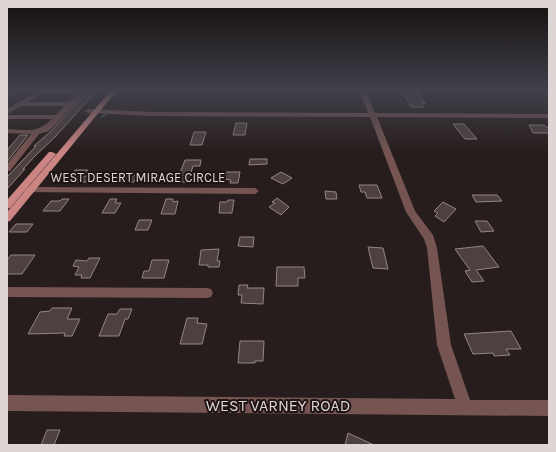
<svg xmlns="http://www.w3.org/2000/svg" width="556" height="452" font-family="Karla,sans-serif">
  <style>
    .lines { fill: none; stroke-linecap: round; stroke-linejoin: round }
    .stream { stroke: #537367; stroke-width: 1.5 }
    .building { fill: #4d4140; stroke: #938584 }
    .minor { fill: #755452; fill-rule: evenodd }
    .major { fill: #cb8684; fill-rule: evenodd }
    .labels { text-anchor: middle; stroke-width: 4; stroke-linejoin: round; paint-order: stroke }
    .street-label { font-size: 13px; fill: #ded6d5; stroke: #1e1413 }
    .near-street-label { font-size: 16px; fill: #ded6d5; stroke: #1e1413 }
  </style>
  <rect width="100%" height="100%" fill="#271d1c"/>
  <g class="lines">
    <!-- stream -->
    <path class="stream" d="M102,117L106,113"/>
  </g>
  <!-- building -->
  <path class="building" d="M90,89H98L56,136L35,156L23,169H25L7,189V177L36,146H34L50,132Z
    M402,91H418L425,104L421,103L424,107H411Z
    M236,123H247L245,135H233Z
    M453,124H464L477,139H465Z
    M529,125H544L549,129V133H533Z
    M194,132H206L202,145H190Z
    M20,135H28L7,162V150Z
    M250,159H267V164L249,165Z
    M185,160H201L200,166H193L188,182H171L174,173H180Z
    M75,170H88L84,176H101L97,182H73L76,178H69Z
    M226,172H240L238,183H230L231,180L224,179Z
    M281,172L292,178L283,184L271,178Z
    M138,175L134,182L117,183L121,176Z
    M359,185H377L382,198H367L365,192H361Z
    M325,191L336,192L337,199H326Z
    M472,195H497L502,201L476,202Z
    M277,198L289,207L281,215L269,207L275,203L272,202Z
    M62,199H69L60,211H43L51,201H60Z
    M110,199H117L115,203H121L115,213H102Z
    M166,199H173V202L178,201L175,214H161Z
    M228,200H234L232,213H219L220,202H227Z
    M443,202L456,209L444,222L435,216L438,213L434,211Z
    M139,220H152L148,230H135Z
    M475,221H487L494,231L481,232Z
    M16,224H33L27,232H9Z
    M240,237H254L253,247L238,246Z
    M483,246L499,267L476,270L484,281L472,282L465,271L470,270L455,249Z
    M368,247L383,248L388,269L373,268Z
    M219,249L217,261H220L219,267H208V265H199L201,250Z
    M11,255H35L22,274H7V260Z
    M89,258H100L90,278H81L82,275H75L79,267L73,266L76,260L87,261Z
    M152,260H169L164,278H142L144,271H149Z
    M277,267H304L305,278H298V286H276Z
    M239,285H248L247,288H264L263,304L241,303L242,295H238Z
    M52,308H72L67,319H80L72,336H64L65,333L28,334L40,312L50,311Z
    M120,309H132L128,319H125L119,336H99L108,314H117Z
    M187,318H198L197,323L207,324L202,344H180Z
    M511,331L521,349H506L510,355L494,356L493,353L473,354L464,334Z
    M240,341H264L263,361H255V363H238Z
    M47,430H60L54,445H41Z
    M348,433L374,445H345Z"/>
  <g class="lines">
    <!-- minor -->
    <path class="minor" d="M16,89H23L7,98V94Z
      M42,89H48L47,90L89,89L49,131L39,134L10,171H7V164L31,134L7,133V129C27,130 37,134 52,119H7V115H56L65,106H22L7,114V109ZM41,94H78L69,102H28Z
      M359,89H365L375,113L549,114V118L377,117L415,211L433,235L437,248L451,345L470,400H549V416L7,411V395L455,399L437,345L427,248L424,239L406,212L370,117L154,116L88,113L85,111L88,109L154,112L368,113Z
      M23,187L255,188L259,191L255,194L20,192L19,190L20,188Z
      M7,287L207,288L211,289L213,293L211,297L207,298L7,297Z"/>
    <!-- major -->
    <path class="major" d="M112,89H118L10,221L7,222V212Z
      M49,152H52L56,154L10,208L7,209V200Z"/>
  </g>
  <!-- sky -->
  <linearGradient id="sky" x2="0" y2="1"><stop stop-color="#15100f"/><stop offset="0.59" stop-color="#41404b"/><stop offset="1" stop-color="#41404b" stop-opacity="0"/></linearGradient>
  <rect width="556" height="152" fill="url(#sky)"/>
  <g class="labels">
    <!-- street labels -->
    <g class="street-label">
      <text x="138" y="182">WEST DESERT MIRAGE CIRCLE</text>
    </g>
    <!-- near-street labels -->
    <g class="near-street-label">
      <text x="278" y="411">WEST VARNEY ROAD</text>
    </g>
  </g>
  <!-- border -->
  <rect width="556" height="452" fill="none" stroke="#ded6d5" stroke-width="16"/>
</svg>
